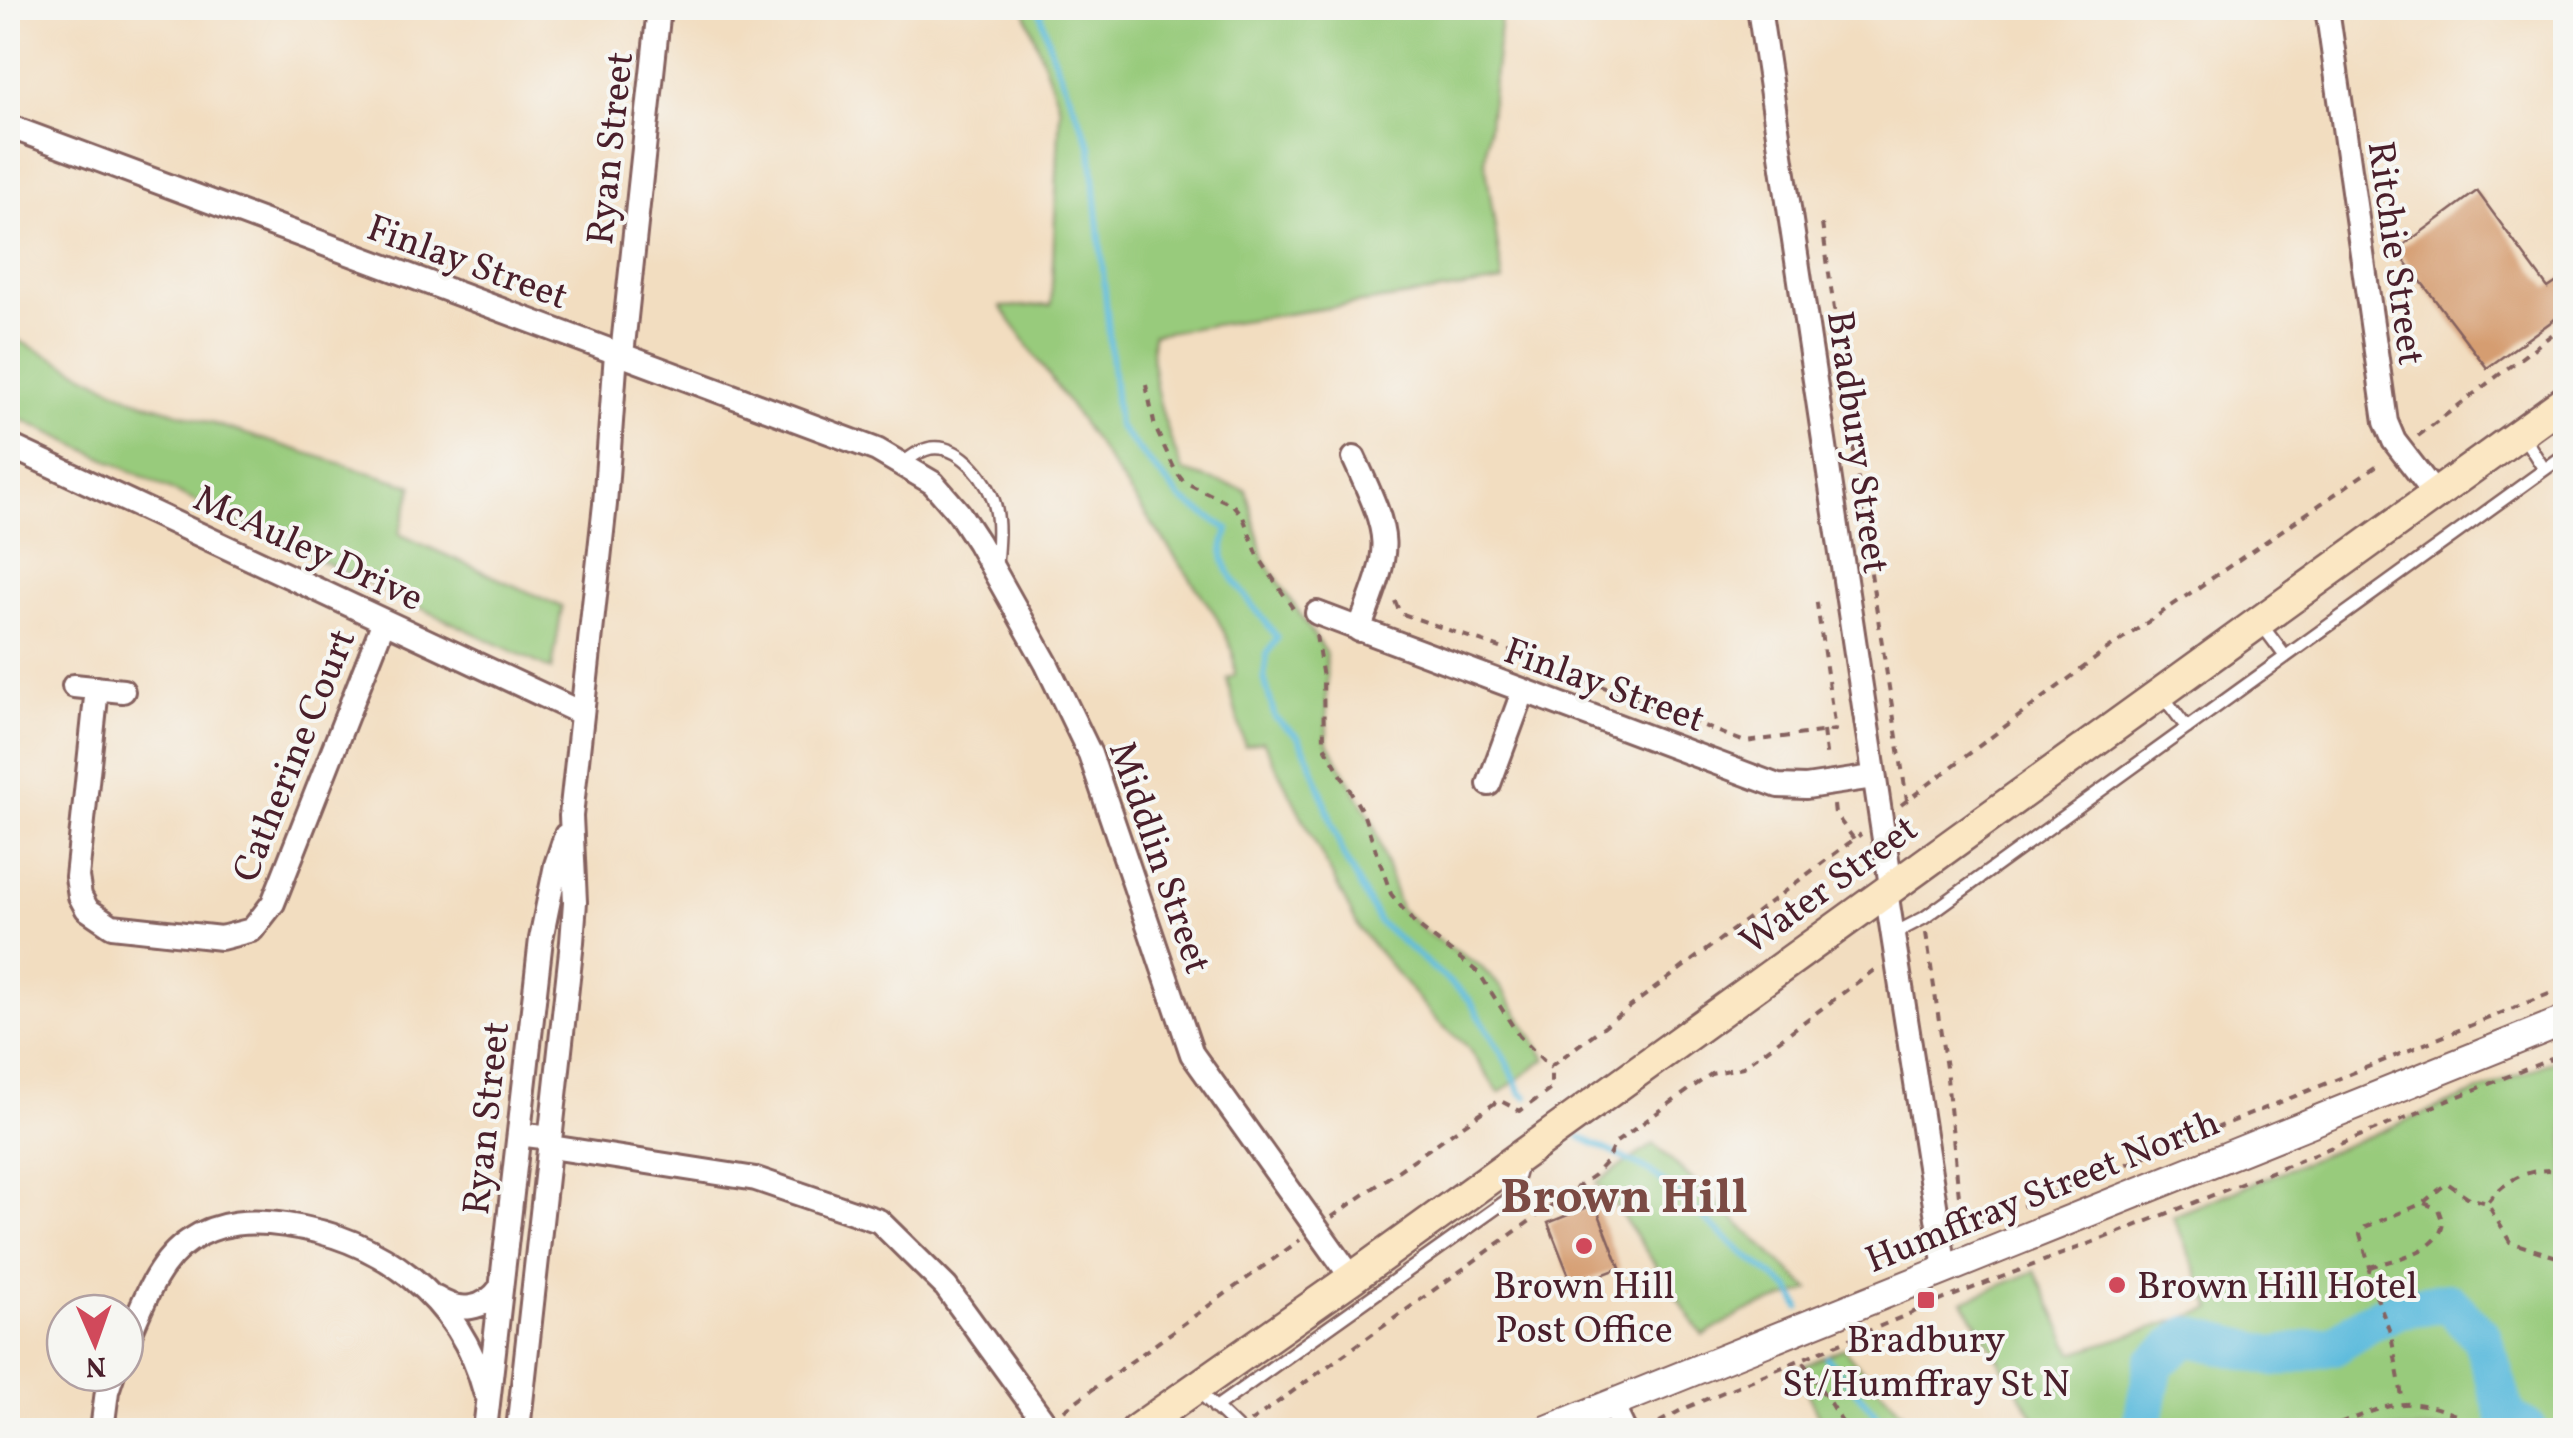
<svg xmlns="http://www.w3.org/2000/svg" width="2573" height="1438" font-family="Vollkorn,serif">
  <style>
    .green { fill: #98cb7b; stroke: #717553; stroke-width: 2.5 }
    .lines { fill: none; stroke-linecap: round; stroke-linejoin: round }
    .stream { stroke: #5fbcdd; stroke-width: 6 }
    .river { stroke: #5fbcdd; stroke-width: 40 }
    .building { fill: #d59d71 }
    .service-casing { stroke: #85625f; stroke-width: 16 }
    .minor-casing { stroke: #85625f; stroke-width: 28 }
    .tertiary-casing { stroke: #85625f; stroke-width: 32 }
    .secondary-casing { stroke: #85625f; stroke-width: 35 }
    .path { stroke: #85625f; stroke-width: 4; stroke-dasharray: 8 8; stroke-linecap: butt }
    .service { stroke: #fff; stroke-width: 11 }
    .minor { stroke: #fff; stroke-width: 22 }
    .tertiary { stroke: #fff; stroke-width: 28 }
    .secondary { stroke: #fbe7c3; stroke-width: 30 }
    .poi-dot { fill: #d1495b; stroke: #f6f6f2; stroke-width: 4 }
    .labels { text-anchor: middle; stroke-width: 8; stroke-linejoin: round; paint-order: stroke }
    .street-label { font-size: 38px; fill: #4a1f2b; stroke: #f6f6f2 }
    .poi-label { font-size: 38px; fill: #4a1f2b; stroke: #f6f6f2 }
    .district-label { font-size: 48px; font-weight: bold; fill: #7b4b44; stroke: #f6f6f2 }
  </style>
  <rect width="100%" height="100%" fill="#f6f6f2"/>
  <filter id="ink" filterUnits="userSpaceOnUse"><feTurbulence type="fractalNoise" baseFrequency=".01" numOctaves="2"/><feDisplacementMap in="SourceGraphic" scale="20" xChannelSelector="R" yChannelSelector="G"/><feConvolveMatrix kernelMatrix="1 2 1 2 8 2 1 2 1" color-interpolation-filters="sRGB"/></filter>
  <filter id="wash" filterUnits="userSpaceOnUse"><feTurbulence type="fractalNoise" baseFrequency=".0048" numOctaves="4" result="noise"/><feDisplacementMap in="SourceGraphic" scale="40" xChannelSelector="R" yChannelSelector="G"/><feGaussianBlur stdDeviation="2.25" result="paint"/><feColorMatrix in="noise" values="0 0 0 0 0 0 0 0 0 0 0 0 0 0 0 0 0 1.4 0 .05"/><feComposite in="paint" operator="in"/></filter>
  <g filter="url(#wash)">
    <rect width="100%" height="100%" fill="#f2ddc0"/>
    <!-- green -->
    <path class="green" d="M1024,8H1502L1485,160L1503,282L1153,334C1148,378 1166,430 1183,471L1246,490L1264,559L1326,654L1327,741L1373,822L1400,909L1428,934L1479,965L1502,988L1546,1059L1499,1093L1466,1045L1437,1021L1360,930L1263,741L1245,746L1227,679L1235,675L1233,651L1215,614L1001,307L1051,305L1060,108Z
      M8,335L134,399L413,486L399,534L562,607L552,670L8,413Z
      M2565,1056V1430H2042L1963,1301L2035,1271L2073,1353L2212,1309L2173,1216Z
      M1654,1144L1810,1290L1746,1311L1703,1336L1607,1193L1596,1183Z
      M1843,1348L1852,1359L1919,1430H1825L1796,1369Z"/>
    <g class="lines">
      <!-- stream -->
      <path class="stream" d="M1039,8L1052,54L1091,147L1118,426L1181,499L1228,529C1227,536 1223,546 1223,554C1224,576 1264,616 1277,638L1267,654L1264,677L1275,718L1298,737L1310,760L1344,857L1379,922L1469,999L1508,1064L1521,1093L1527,1097
        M1580,1137L1650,1171L1743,1253L1790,1289L1800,1308
        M1827,1358L1890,1430"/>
      <!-- river -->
      <path class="river" d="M2141,1430L2154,1364L2188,1336L2276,1357L2335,1345L2367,1323L2400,1308L2448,1302L2482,1337L2507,1418L2528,1430"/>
    </g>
    <g id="blocks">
      <!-- building -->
      <path class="building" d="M2477,191L2548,288L2566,276V311L2487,368L2397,250Z
        M1595,1204L1620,1268L1573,1286L1548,1223Z"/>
    </g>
  </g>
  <g filter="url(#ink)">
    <use href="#blocks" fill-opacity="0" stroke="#85625f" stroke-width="2.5"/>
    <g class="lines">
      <!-- service casing -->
      <g class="service-casing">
        <path id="service" d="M2523,436L2544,469
          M903,463C911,457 920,450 931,448C962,444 991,483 996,510C1000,528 997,548 996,566
          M2261,624L2285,656
          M2162,695L2187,728
          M1893,934L1924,918L2566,454
          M1195,1388L1239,1430
          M1215,1408L1506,1201L1513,1194L1522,1162"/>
      </g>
      <!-- minor casing -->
      <g class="minor-casing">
        <path id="minor" d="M1759,8L1891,886
          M2327,8L2386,422L2394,441L2435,494
          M8,126L877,450L933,483L959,513L978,542L1046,663L1090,754L1192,1054L1352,1278
          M622,355L659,8
          M8,445L581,713
          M1354,458C1393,543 1392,543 1359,630
          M1317,613L1778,786L1806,787L1873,777
          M74,686L123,691
          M97,688L77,877L80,896L87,909L112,926L221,938L252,930L273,903L384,621
          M1489,784L1523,692
          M1886,891L1945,1269
          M519,1134L542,1137L551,1147L756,1179L879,1221L946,1287L1050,1430
          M436,1298C459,1313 484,1311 501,1287
          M125,1345C141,1310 155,1263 189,1241C218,1221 252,1220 286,1225C380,1238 460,1297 485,1392
          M1612,1405L1624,1430
          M102,1430L107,1391L113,1373
          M485,1430L541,939L556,865L566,835
          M518,1430L572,942L575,902L571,816L605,504L616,353"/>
      </g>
      <!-- tertiary casing -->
      <g class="tertiary-casing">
        <path id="tertiary" d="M1547,1430L2566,1020"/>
      </g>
      <!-- secondary casing -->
      <g class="secondary-casing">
        <path id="secondary" d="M1136,1430L1352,1278L2566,400"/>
      </g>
      <!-- path -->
      <path class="path" d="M1822,224L1873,587L1907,800
        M1146,385L1155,427L1176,472L1184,482L1233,505L1243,517L1258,556L1294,610
        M2418,436L2566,324
        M1395,601L1400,613L1558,668
        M1316,635L1323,678L1324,745L1363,813L1391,894L1415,924L1479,973L1519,1036L1551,1068
        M1570,674L1745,742L1835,730L1816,597
        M1823,731L1827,761
        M1834,805L1835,814L1854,839
        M1901,805L2104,652L2382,462
        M1926,933L1946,1068L1960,1206
        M2566,1172C2533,1165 2506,1178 2487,1203L2510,1242L2566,1260
        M2424,1202L2447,1183L2469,1198L2487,1203
        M1332,1217L1499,1100L1520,1111L1551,1089V1066L1861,834
        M1963,1230L2566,987
        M2370,1267C2394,1259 2439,1253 2443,1223L2438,1209L2424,1203L2365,1227L2360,1234L2370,1267L2368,1274L2391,1335L2403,1402
        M1804,1362L1847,1430
        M1064,1410L1300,1240
        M1250,1422L1594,1175L1606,1162L1615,1143L1711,1074L1743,1067L1878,967
        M1645,1430L1683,1409L1947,1298L2161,1216L2566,1053
        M2325,1430C2404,1398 2409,1392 2489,1430"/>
      <!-- service -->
      <use href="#service" class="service"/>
      <!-- minor -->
      <use href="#minor" class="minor"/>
      <!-- tertiary -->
      <use href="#tertiary" class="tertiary"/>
      <!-- secondary -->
      <use href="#secondary" class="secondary"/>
    </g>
  </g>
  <!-- markers -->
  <g class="poi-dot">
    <circle cx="1584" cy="1246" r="10"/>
    <circle cx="2117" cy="1285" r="10"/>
    <rect x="1916" y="1290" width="20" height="20" rx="5"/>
  </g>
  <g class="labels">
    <!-- street labels -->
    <g class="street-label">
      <text transform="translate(609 148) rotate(-84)" y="13">Ryan Street</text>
      <text transform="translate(2397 253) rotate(82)" y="13">Ritchie Street</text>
      <text transform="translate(468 261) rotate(20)" y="13">Finlay Street</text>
      <text transform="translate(1859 442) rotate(82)" y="13">Bradbury Street</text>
      <text transform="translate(309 547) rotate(25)" y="13">McAuley Drive</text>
      <text transform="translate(1605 684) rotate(20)" y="13">Finlay Street</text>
      <text transform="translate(293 755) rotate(-68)" y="13">Catherine Court</text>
      <text transform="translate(1161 857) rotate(71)" y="13">Middlin Street</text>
      <text transform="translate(1828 884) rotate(-36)" y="13">Water Street</text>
      <text transform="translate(485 1118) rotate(-84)" y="13">Ryan Street</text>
      <text transform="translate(2042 1190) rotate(-22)" y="13">Humffray Street North</text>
    </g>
    <!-- poi labels -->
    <g class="poi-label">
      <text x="1584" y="1298">Brown Hill<tspan x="1584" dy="44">Post Office</tspan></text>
      <text x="2137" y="1298" text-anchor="start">Brown Hill Hotel</text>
      <text x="1926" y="1352">Bradbury<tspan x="1926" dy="44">St/Humffray St N</tspan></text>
    </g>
    <!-- district labels -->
    <g class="district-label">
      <text x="1624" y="1212">Brown Hill</text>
    </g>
  </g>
  <!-- margin -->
  <rect width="2573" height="1438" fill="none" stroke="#f6f6f2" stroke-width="40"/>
  <!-- north arrow -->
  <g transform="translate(95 1343) rotate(178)"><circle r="48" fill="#f6f6f2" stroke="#b1a0a2" stroke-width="2.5"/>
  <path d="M0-8L18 38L0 25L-18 38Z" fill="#d1495b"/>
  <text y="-15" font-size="28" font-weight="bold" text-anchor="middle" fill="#4a1f2b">N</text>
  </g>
</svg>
